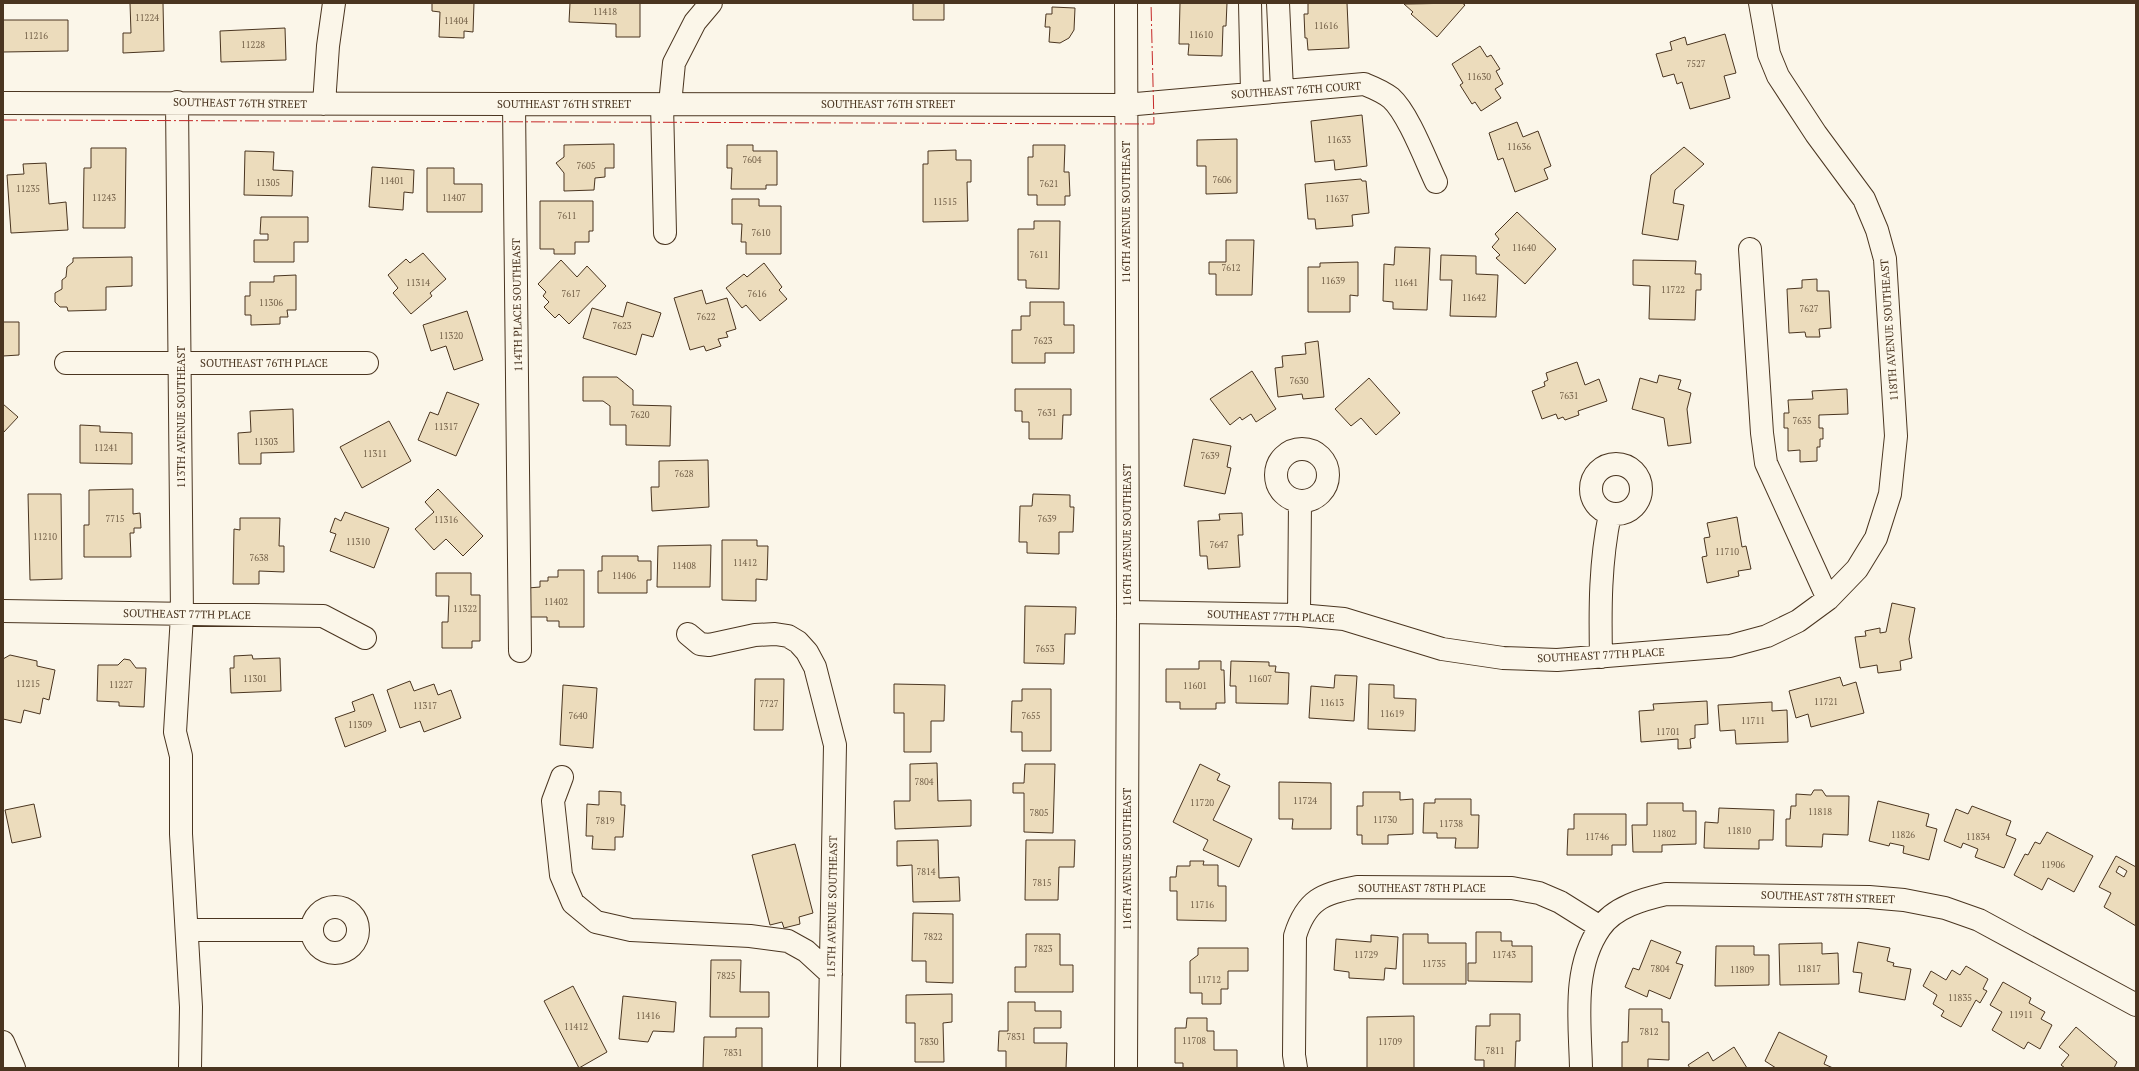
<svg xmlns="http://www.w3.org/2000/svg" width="2139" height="1071" font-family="'PT Serif',serif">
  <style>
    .building { fill: #ecdcbc; stroke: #4a3520; fill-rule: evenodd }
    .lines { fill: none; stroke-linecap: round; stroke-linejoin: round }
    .minor-casing { stroke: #4a3520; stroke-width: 24 }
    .minor { stroke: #fbf6e9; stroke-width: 22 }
    .power { stroke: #c62828; stroke-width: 1; stroke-dasharray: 14 3 2 3; stroke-linecap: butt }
    .labels { text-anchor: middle; stroke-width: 3; stroke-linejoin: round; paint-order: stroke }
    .number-label { font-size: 9px; fill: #725f47 }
    .street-label { font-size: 11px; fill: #4a3520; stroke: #fbf6e9 }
  </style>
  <rect width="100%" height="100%" fill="#fbf6e9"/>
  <!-- building -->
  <path class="building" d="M130,3H163L164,51L123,53V33H131Z
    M432,3H474L473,32L464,31V38L439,37L440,12L432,11Z
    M570,3H640V37H616V24L569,22Z
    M913,3H944V20H913Z
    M1180,3H1227L1226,26H1223L1222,56L1188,55L1189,44H1179Z
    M1308,3H1347L1349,48L1308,50L1307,38H1305L1304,14H1308Z
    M1462,3L1465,5L1437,37L1411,14L1413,12L1404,4Z
    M1052,7L1075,8L1074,30L1069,38L1060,43L1049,42L1050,27H1045L1046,14H1052Z
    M3,20H68V51L3,52Z
    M285,28L286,60L221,62L220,31Z
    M1725,34L1736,73L1724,76L1730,98L1690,109L1682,82L1677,84L1674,74L1663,77L1656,54L1672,50L1670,42L1685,37L1687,45Z
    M1480,46L1487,57L1491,55L1500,69L1496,71L1503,84L1495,89L1501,98L1481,111L1475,102L1472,104L1460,85L1463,83L1452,64Z
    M1362,115L1367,166L1335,170L1334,160L1315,162L1311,121Z
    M1517,122L1523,137L1538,131L1551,166L1544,169L1548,179L1515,192L1503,158L1498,160L1489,133Z
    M1237,139V193L1206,194V166H1197V140Z
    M614,144V168H605V177L595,178L594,190L564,191V173L556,163L564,157V145Z
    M727,145H753V151H777V185H766V189H731L732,168H727Z
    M1033,145H1065L1064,172H1069L1070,196H1065V205H1037V195H1028V157H1033Z
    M1684,147L1704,164L1675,190L1673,203L1684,205L1678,240L1642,234L1651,175Z
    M91,148H126L125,228H83L84,168H91Z
    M956,150V160H971V182H967L968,221L923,222V164H928V151Z
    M245,151L274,152L273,170L293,171L292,196L244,195Z
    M46,163L49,204L66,202L68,230L11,233L7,175L24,174L23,164Z
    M372,167L414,170L413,193L404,192L403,210L369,207Z
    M427,168H454V184H482V212H427Z
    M1361,179L1362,181H1366L1369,213L1352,215L1353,226L1316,229L1315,219H1308L1305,184Z
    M732,199H759V206H781V254H746V242H741L742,224H732Z
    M540,201H593V231H589V242H575V254H554V249H540Z
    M1517,212L1556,249L1525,284L1496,258L1500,255L1492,247L1499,239L1495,234Z
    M261,217H308V242H294V262H254V240H268V234H260Z
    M1034,221H1060L1059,289L1026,288V280H1018V229H1034Z
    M1226,240H1254L1252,295H1216V274H1209V262H1226Z
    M1395,247L1430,248L1427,310L1393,309V302L1383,301L1384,264L1394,265Z
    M423,253L446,279L430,293L432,296L411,314L393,293L398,288L388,275L406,259L410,263Z
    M1441,255L1476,256V274L1498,275L1496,317L1450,316L1452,280H1440Z
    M132,257V286L106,287V310L68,311L67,307H60L55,302V293L62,289V280L66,277L67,267L73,262V258Z
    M561,260L577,277L587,266L606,286L569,324L559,314L555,318L544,307L549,302L543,296L546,292L538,284Z
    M1633,260L1696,261L1695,274H1701V290H1696L1695,320L1649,319L1650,286L1633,285Z
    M1358,262V296L1350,295V312H1308V267H1320V263Z
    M764,263L782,287L779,290L787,299L760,321L746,305L742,308L726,288L744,274L747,277Z
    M296,275V310H287L288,317H280V324L251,325V315H245V296H250V282H274V276Z
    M1817,279V291H1829L1831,328L1819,329L1820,337H1806L1805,332L1789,333L1787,289L1802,288V280Z
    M702,290L706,304L727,298L736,329L726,332L728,337L718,339L721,346L706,351L704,346L690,350L674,298Z
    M627,302L661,313L653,337L642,334L636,355L583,338L592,308L623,317Z
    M1030,302H1064V325H1074V353H1045V363H1012V330H1021V316H1030Z
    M467,311L483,360L454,370L446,346L431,351L423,325Z
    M3,322H19V355L3,356Z
    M1318,341L1324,397L1303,399L1302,394L1278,397L1275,368L1283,367L1282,356L1306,354L1305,343Z
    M1577,362L1585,385L1599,379L1607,401L1578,411L1579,415L1565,420L1563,417L1558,419L1556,414L1542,419L1532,391L1545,386L1544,382L1548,380L1546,373Z
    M1252,371L1276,409L1256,422L1251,414L1242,420L1240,417L1230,425L1210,399Z
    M1659,375L1681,380L1678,389L1691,393L1687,409L1691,443L1668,446L1664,418L1632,409L1640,378L1657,383Z
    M583,377H617L633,390V405L671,406L670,446L626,445V425H610V406L603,401H583Z
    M1369,378L1400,413L1376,435L1361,418L1351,426L1335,409Z
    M1015,389H1071V415H1063L1062,439H1029V422H1022V411H1015Z
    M1847,389L1848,414L1819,415V428H1823V439H1820V447H1817V461L1800,462V450L1788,451V428H1784V413H1789L1788,400L1813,399L1812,391Z
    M447,392L479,404L456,456L418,440L430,412L438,415Z
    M3,404L18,417L3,433Z
    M293,409L294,452L261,453V464H239L238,433L251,432L250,411Z
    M389,421L411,461L362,488L340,447Z
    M80,425L100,426V432L132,433V464L80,463Z
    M1193,439L1231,446L1227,467L1231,468L1225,494L1184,486Z
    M708,460L709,507L652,511L651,487H659V461Z
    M133,489V514L140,513L141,528H134V533H130L131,557H84V525H89V490Z
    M438,489L483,536L463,556L446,539L434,550L415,529L434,512L425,502Z
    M28,494H61L62,579L30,580Z
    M1033,494L1070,495V507H1074L1073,532H1059V554L1027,553V542H1019L1020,506H1032Z
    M345,512L389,528L374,568L330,551L336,534L330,532L335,518L341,521Z
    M1242,513L1243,535H1238L1240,567L1208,569L1207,556H1200L1198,521L1220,520L1219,514Z
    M1737,517L1742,547L1746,546L1751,569L1738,571L1739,576L1707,583L1702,557L1707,556L1704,538L1710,537L1707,523Z
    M240,518H280L279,546H284V572L259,571V584H233L234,529L240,530Z
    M722,540H757V546H768L767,580L756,579V601L722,600Z
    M711,545L710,587H657L658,546Z
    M602,556H638V561H651V580H647V593H598V571H602Z
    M558,570H584V627H559V621H547V617H528V588L540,587V581H548V577H558Z
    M436,573H471V595H480V641H472V648H442V622H448L449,596H436Z
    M1892,603L1915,608L1909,639L1912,658L1900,661L1901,670L1878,673L1877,665L1860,668L1855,637L1866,636L1865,631L1880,628V633L1886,632Z
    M1025,606L1076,607L1075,634H1065L1064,664L1024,663Z
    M10,655L37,661V666L55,670L49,700L43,698L40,714L24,710L21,723L3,719V659Z
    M252,655L253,659L280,658L281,691L231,693L230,668H234V656Z
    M124,659L130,660L136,668H146L144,707L119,706V702L97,701L98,665H118Z
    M1199,661H1221V670H1224L1225,703H1216V709H1180V702H1166V669H1199Z
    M1231,661L1269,662V666H1276L1275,672L1289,673L1288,704L1236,703V686H1230Z
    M1335,675L1357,676L1354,721L1309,718L1311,686L1334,688Z
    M1840,677L1843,686L1856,682L1864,713L1811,727L1808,714L1796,718L1789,691Z
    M755,679H784L783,730H754Z
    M410,681L414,691L434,684L438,695L451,690L461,718L424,732L420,721L400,728L387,690Z
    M894,684L945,685L944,721H931V752H904V713H894Z
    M1369,684L1394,685V698L1416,699L1415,731L1368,729Z
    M563,685L597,688L593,748L560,745Z
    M1022,689H1051V751H1022V732H1011L1012,701H1022Z
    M373,694L386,731L345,747L335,718L355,711L352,702Z
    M1707,701L1708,724L1695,725V738L1690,739L1691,748L1678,749V739L1641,742L1639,711L1654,710L1653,704Z
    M1772,702V711L1787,710L1788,742L1736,744L1735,730L1720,731L1718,705Z
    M937,763L938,801L971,800V826L895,829L894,801H910V764Z
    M1025,764H1055L1053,833L1024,832V793H1013V783H1024Z
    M1200,764L1220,774L1217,780L1230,786L1213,820L1252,839L1239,867L1203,850L1208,840L1173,822Z
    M1279,782L1331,783V829H1292L1293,819H1279Z
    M1814,790H1822L1826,796H1849L1848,835L1823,834L1822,847L1786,846V819H1790L1791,806H1796V794L1811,795Z
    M599,791L621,792V805H625L623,837H615V850L592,849L593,836H586L587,804L599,805Z
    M1363,792H1400V800L1413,799V834L1388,835V844H1362V835H1357V806H1363Z
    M1435,799H1471V815H1479L1478,848H1455L1456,838H1437V833H1423L1424,803H1435Z
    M1878,801L1929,814L1926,826L1937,829L1929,860L1903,853L1904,846L1890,843L1889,846L1869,841Z
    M1647,803H1683V811H1696V844L1662,845V852H1633L1632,825H1647Z
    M34,804L41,837L12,843L5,810Z
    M1972,806L2011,821L2006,835L2016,839L2004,868L1975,857L1978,849L1963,843L1961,848L1944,841L1956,809L1968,814Z
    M1719,808L1774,810L1773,840H1759V849L1704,848L1705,822L1718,823Z
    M1574,814H1626V845H1612V855H1567L1568,829H1574Z
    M2047,832L2093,856L2074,892L2048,878L2042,890L2014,875L2025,854L2028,855L2035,842L2040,844Z
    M938,840L939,878L959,877L960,901L913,902L912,865L897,866V841Z
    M1026,840H1075L1074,867H1059L1058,900H1025Z
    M795,844L813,913L799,917L800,924L784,928L782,922L770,925L752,855Z
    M2116,856L2136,867V926L2104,907L2111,893L2099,887ZM2119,866L2127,871L2124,877L2116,872Z
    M1190,861H1204L1203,865H1218V886H1226V921L1177,920V891H1170V877H1176L1177,866H1190Z
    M913,913L953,914V983L926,982V961H912Z
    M1476,932H1501V941H1512V946H1532V982L1468,981V963H1476Z
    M1026,934H1060V965H1073V992H1015V967H1026Z
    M1403,934H1428V943H1466V984H1403Z
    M1371,935L1398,937L1396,969L1385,968L1384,980L1349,978V972L1334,970L1336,939L1371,942Z
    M1651,940L1681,952L1676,963L1683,965L1670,999L1649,990L1647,997L1625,987L1633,968L1639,970Z
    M1858,942L1890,948L1887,961L1894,963L1893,966L1911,969L1905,1000L1859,992L1862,973L1853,972Z
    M1822,943V954L1838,953L1839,984L1780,985L1779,944Z
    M1716,946H1754V955H1769V985L1715,986Z
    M1198,948H1248V971H1228V989H1221V1004H1202V993H1190V961L1198,955Z
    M711,960H741L740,992H769V1017H710Z
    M1966,966L1988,979L1983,989L1987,991L1980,1003L1976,1000L1961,1027L1941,1016L1944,1011L1933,1004L1937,995L1923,986L1931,971L1946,980L1952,970L1960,975Z
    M2003,982L2031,998L2029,1003L2045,1012L2041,1019L2052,1025L2040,1049L2028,1042L2024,1049L1992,1030L2002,1012L1990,1005Z
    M573,986L607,1052L579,1068L544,1001Z
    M952,994V1022L943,1023L944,1062H915V1023H906V995Z
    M623,996L676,1002L674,1032L653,1031L648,1042L619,1039Z
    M1008,1002H1035V1011H1061V1028H1034V1043H1067L1066,1068H1006V1051H998L999,1031H1008Z
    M1629,1009H1662V1022H1669V1060L1648,1059V1068H1622V1042H1628Z
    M1490,1014H1520V1041H1516L1515,1068H1484V1060H1475L1476,1026H1490Z
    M1414,1016V1068H1367V1017Z
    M1187,1018H1207V1031H1214V1050H1237V1068H1183V1063H1175V1028H1186Z
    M2076,1027L2117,1062L2114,1068H2065L2061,1065L2069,1055L2059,1047Z
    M736,1028H762V1068H703L704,1037H736Z
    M1779,1032L1827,1056L1824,1064L1833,1068H1776L1765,1061Z
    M1734,1047L1747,1068H1690L1688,1065L1708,1052L1713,1061Z"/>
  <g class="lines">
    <!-- minor casing -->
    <g class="minor-casing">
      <path id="minor" d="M1250,3L1252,93
        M1278,3L1282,90
        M177,102L182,615L175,732L181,756V834L191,1007L190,1068
        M3,103L1125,105L1364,84C1374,88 1382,91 1391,98C1408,113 1426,161 1436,182
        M324,104L328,46L334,3
        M514,104L520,651
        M662,104L665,233
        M670,104L674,63L695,22L711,3
        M1750,249L1762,433L1766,463L1828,599
        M66,363H367
        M1276 475a26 26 0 1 1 52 0a26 26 0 1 1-52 0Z
        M1591 489a25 25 0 1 1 50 0a25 25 0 1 1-50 0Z
        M3,611L323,616L365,638
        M1128,612L1299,615L1344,619L1442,649L1503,658L1557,660L1730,646L1767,636L1798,621L1828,599L1857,569L1876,538L1890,494L1896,436L1885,259L1877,230L1864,199L1816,134L1778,76L1769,54L1760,3
        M1299,615L1300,501
        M688,634L700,644L709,645L755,635L775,634L788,636L798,642L807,652L815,667L835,745L829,1068
        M1601,657C1600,608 1600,562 1610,514
        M562,777L553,801L561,875L573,903L596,922L631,930L750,936L788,941L806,951L831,974
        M312 930a23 23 0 1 1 46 0a23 23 0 1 1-46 0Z
        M187,930H312
        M3,1042L14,1068
        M1126,1068L1128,612L1126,3
        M1296,1068L1294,1055L1295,936C1306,900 1323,893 1357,887L1512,888L1539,893L1560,902L1600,927
        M1581,1068C1580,1022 1572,968 1600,928C1614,907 1644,899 1666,894L1869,897L1904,900L1945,908L1979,920L2136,1005"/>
    </g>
    <!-- minor -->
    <use href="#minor" class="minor"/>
    <!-- power -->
    <path class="power" d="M3,120L1154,124L1151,3"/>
  </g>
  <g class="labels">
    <!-- number labels -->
    <g class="number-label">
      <text x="605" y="15">11418</text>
      <text x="147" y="21">11224</text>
      <text x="456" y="24">11404</text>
      <text x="1326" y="29">11616</text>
      <text x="1201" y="38">11610</text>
      <text x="36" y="39">11216</text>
      <text x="253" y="48">11228</text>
      <text x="1696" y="67">7527</text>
      <text x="1479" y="80">11630</text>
      <text x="1339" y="143">11633</text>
      <text x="1519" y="150">11636</text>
      <text x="752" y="163">7604</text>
      <text x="586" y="169">7605</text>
      <text x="1222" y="183">7606</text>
      <text x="392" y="184">11401</text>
      <text x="268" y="186">11305</text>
      <text x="1049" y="187">7621</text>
      <text x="28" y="192">11235</text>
      <text x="104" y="201">11243</text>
      <text x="454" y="201">11407</text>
      <text x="1337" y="202">11637</text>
      <text x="945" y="205">11515</text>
      <text x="567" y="219">7611</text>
      <text x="761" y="236">7610</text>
      <text x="1524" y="251">11640</text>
      <text x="1039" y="258">7611</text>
      <text x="1231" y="271">7612</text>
      <text x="1333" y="284">11639</text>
      <text x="418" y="286">11314</text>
      <text x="1406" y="286">11641</text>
      <text x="1673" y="293">11722</text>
      <text x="571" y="297">7617</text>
      <text x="757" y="297">7616</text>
      <text x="1474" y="301">11642</text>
      <text x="271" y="306">11306</text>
      <text x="1809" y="312">7627</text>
      <text x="706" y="320">7622</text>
      <text x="622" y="329">7623</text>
      <text x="451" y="339">11320</text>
      <text x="1043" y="344">7623</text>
      <text x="1299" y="384">7630</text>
      <text x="1569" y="399">7631</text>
      <text x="1047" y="416">7631</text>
      <text x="640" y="418">7620</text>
      <text x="1802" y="424">7635</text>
      <text x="446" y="430">11317</text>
      <text x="266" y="445">11303</text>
      <text x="106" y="451">11241</text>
      <text x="375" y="457">11311</text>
      <text x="1210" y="459">7639</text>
      <text x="684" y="477">7628</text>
      <text x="115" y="522">7715</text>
      <text x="1047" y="522">7639</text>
      <text x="446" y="523">11316</text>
      <text x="45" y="540">11210</text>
      <text x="358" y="545">11310</text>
      <text x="1219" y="548">7647</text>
      <text x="1727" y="555">11710</text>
      <text x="259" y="561">7638</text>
      <text x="745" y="566">11412</text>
      <text x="684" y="569">11408</text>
      <text x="624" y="579">11406</text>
      <text x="556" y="605">11402</text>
      <text x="465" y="612">11322</text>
      <text x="1045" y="652">7653</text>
      <text x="255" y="682">11301</text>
      <text x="1260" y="682">11607</text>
      <text x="28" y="687">11215</text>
      <text x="121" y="688">11227</text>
      <text x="1195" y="689">11601</text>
      <text x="1826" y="705">11721</text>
      <text x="1332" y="706">11613</text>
      <text x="769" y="707">7727</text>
      <text x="425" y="709">11317</text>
      <text x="1392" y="717">11619</text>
      <text x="578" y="719">7640</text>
      <text x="1031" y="719">7655</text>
      <text x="1753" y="724">11711</text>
      <text x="360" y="728">11309</text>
      <text x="1668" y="735">11701</text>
      <text x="924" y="785">7804</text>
      <text x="1305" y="804">11724</text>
      <text x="1202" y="806">11720</text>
      <text x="1820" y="815">11818</text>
      <text x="1039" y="816">7805</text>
      <text x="1385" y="823">11730</text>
      <text x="605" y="824">7819</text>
      <text x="1451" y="827">11738</text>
      <text x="1739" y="834">11810</text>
      <text x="1664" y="837">11802</text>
      <text x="1903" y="838">11826</text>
      <text x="1597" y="840">11746</text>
      <text x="1978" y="840">11834</text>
      <text x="2053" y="868">11906</text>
      <text x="926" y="875">7814</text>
      <text x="1042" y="886">7815</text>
      <text x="1202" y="908">11716</text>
      <text x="933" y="940">7822</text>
      <text x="1043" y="952">7823</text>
      <text x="1366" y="958">11729</text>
      <text x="1504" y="958">11743</text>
      <text x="1434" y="967">11735</text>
      <text x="1660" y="972">7804</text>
      <text x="1809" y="972">11817</text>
      <text x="1742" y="973">11809</text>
      <text x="726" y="979">7825</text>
      <text x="1209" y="983">11712</text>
      <text x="1960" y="1001">11835</text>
      <text x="2021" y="1018">11911</text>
      <text x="648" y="1019">11416</text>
      <text x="576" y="1030">11412</text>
      <text x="1649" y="1035">7812</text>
      <text x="1016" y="1040">7831</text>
      <text x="1194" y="1044">11708</text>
      <text x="929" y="1045">7830</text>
      <text x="1390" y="1045">11709</text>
      <text x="1495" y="1054">7811</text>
      <text x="733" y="1056">7831</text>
    </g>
    <!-- street labels -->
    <g class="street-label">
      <text transform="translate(1296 90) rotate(-4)" y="4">SOUTHEAST 76TH COURT</text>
      <text transform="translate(240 103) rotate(1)" y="4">SOUTHEAST 76TH STREET</text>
      <text x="564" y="108">SOUTHEAST 76TH STREET</text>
      <text x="888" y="108">SOUTHEAST 76TH STREET</text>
      <text transform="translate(1126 212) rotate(-90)" y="4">116TH AVENUE SOUTHEAST</text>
      <text transform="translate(517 305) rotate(-91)" y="4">114TH PLACE SOUTHEAST</text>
      <text transform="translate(1889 330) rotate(-94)" y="4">118TH AVENUE SOUTHEAST</text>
      <text x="264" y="367">SOUTHEAST 76TH PLACE</text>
      <text transform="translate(181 417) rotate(-90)" y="4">113TH AVENUE SOUTHEAST</text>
      <text transform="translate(1127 535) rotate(-90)" y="4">116TH AVENUE SOUTHEAST</text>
      <text transform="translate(187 614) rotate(1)" y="4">SOUTHEAST 77TH PLACE</text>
      <text transform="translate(1271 616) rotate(2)" y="4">SOUTHEAST 77TH PLACE</text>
      <text transform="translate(1601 655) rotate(-3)" y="4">SOUTHEAST 77TH PLACE</text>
      <text transform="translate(1127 859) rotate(-90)" y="4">116TH AVENUE SOUTHEAST</text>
      <text x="1422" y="892">SOUTHEAST 78TH PLACE</text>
      <text transform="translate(1828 897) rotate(2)" y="4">SOUTHEAST 78TH STREET</text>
      <text transform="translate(832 907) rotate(-89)" y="4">115TH AVENUE SOUTHEAST</text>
    </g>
  </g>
  <!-- border -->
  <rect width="2139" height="1071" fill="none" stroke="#4a3520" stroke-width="8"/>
</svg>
